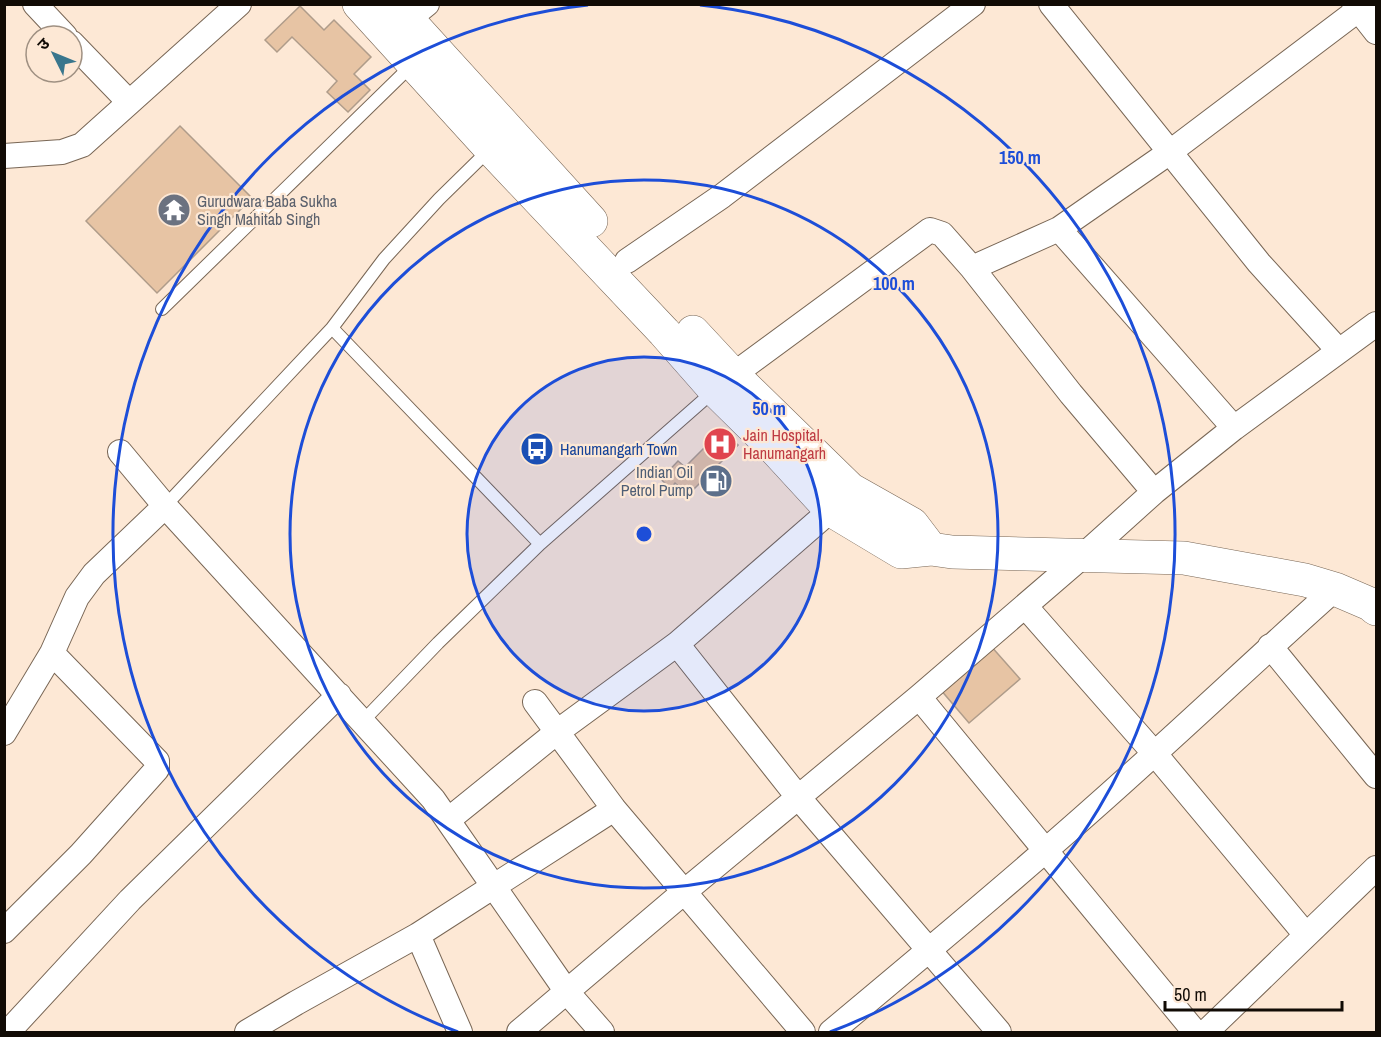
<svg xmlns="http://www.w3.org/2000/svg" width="1381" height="1037" font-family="'Archivo Narrow','Noto Sans Devanagari',sans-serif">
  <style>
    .building { fill: #e7c4a4; stroke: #af9c8a; stroke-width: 1.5 }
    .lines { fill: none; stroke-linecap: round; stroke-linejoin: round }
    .lane-casing { stroke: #786655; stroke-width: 14 }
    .street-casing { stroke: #786655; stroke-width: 26 }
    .primary-casing { stroke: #786655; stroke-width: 34 }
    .lane { stroke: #fff; stroke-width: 12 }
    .street { stroke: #fff; stroke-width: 24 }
    .primary { stroke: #fff; stroke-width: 33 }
    .ring { fill: none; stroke: #1d4ed8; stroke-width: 3 }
    .labels { text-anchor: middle; stroke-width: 4.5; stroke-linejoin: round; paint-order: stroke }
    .worship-label { font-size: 16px; fill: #5b616d; stroke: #fde8d5; text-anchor: start }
    .health-label { font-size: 16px; fill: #be3a42; stroke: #fde8d5; text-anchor: start }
    .transit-label { font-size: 16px; fill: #164399; stroke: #fde8d5; text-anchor: start }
    .service-label { font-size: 16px; fill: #4e5e75; stroke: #fde8d5; text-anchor: end }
    .centre { fill: #1d4ed8; stroke: #fde8d5; stroke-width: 3 }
    .ring-label { font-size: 18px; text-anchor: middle; font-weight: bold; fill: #1d4ed8; stroke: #fde8d5; stroke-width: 4.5; stroke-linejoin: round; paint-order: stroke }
  </style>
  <rect width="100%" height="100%" fill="#fde8d5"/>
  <!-- building -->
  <path class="building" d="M300,6L324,30L334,20L371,57L354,74L370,90L348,112L327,92L337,81L292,37L277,52L265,40Z
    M180,126L252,198L157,293L86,221Z
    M722,430L738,445L688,495L675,483L670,489L661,479L678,461L685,467Z
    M990,645L1020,679L969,723L940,689Z"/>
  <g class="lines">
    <!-- lane casing -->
    <g class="lane-casing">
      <path id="lane" d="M490,149L439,199L384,259L332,328L540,544L715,390
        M162,309L413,64
        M165,506L332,328
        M363,721L438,643L540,544"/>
    </g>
    <!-- street casing -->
    <g class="street-casing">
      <path id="street" d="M35,4L65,36
        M1051,4L1259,263L1339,351
        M1354,4L1376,32
        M395,30L427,4
        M72,43L129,102
        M4,156L62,152L82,145L239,4
        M1059,229L1234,428
        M627,261L722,196L973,4
        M972,268L1071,394L1154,492
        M733,375L930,230L942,234L972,268L1059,229L1170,152L1366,4
        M120,452L165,506L433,799L567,992L602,1032
        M831,510L677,644L798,797L999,1032
        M1025,606L1155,754L1306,935
        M1270,646L1376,776
        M919,697L1195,1032
        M535,702L614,809L803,1032
        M4,733L52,653L77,597L94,574L165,506
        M448,820L557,732L677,644
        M4,931L81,854L157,769V761L52,653
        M418,935L460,1032
        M8,1032L130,900L339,695
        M247,1032L296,1003L418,935L614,809
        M519,1032L684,892L919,697L1084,555L1154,492L1234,428L1376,324
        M831,1032C940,941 1049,850 1154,754C1215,699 1274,643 1335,589
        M1206,1032L1376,868"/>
    </g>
    <!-- primary casing -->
    <g class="primary-casing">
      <path id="primary" d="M359,4L490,148L664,332L715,390L775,449L831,510L901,552L931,549L952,552L1184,558L1305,580L1335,589L1370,604L1376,609
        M391,4L408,20L591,221
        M693,332L733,375L850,489L912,524L931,549"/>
    </g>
    <!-- lane -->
    <use href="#lane" class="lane"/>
    <!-- street -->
    <use href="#street" class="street"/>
    <!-- primary -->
    <use href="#primary" class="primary"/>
  </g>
  <!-- distance rings -->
  <circle cx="644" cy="534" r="177" fill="#1d4ed8" fill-opacity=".12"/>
  <g class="ring">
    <circle cx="644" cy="534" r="177"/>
    <circle cx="644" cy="534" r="354"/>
    <path d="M458 1032A532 532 0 0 1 588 5M700 5A532 532 0 0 1 830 1032"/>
  </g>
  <!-- icons -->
  <defs>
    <g id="temple-disc" transform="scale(1.725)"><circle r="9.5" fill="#6b7280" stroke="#fde8d5"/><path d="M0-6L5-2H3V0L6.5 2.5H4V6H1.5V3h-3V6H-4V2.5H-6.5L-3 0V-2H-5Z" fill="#fff"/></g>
    <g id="hospital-disc" transform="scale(1.725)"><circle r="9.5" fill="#e0444e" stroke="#fde8d5"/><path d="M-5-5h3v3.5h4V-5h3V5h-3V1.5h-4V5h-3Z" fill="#fff"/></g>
    <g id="bus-disc" transform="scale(1.725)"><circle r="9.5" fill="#1a4fb4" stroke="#fde8d5"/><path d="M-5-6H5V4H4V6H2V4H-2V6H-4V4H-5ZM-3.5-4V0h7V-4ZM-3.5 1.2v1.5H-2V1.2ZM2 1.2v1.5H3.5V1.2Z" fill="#fff"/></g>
    <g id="fuel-disc" transform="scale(1.725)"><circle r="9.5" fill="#5c6f8a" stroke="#fde8d5"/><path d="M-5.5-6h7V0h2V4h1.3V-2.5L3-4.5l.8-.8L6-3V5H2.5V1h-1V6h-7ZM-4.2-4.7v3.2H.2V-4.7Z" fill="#fff"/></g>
  </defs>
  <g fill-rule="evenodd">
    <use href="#temple-disc" x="174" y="210"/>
    <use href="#hospital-disc" x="720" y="444"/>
    <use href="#bus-disc" x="537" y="449"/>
    <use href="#fuel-disc" x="716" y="481"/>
  </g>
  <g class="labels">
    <!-- worship labels -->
    <g class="worship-label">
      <text x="197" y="207">Gurudwara Baba Sukha<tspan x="197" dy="18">Singh Mahitab Singh</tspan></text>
    </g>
    <!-- health labels -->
    <g class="health-label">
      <text x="743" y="441">Jain Hospital,<tspan x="743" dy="18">Hanumangarh</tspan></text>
    </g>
    <!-- transit labels -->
    <g class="transit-label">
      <text x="560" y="455">Hanumangarh Town</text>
    </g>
    <!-- service labels -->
    <g class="service-label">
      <text x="693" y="478">Indian Oil<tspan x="693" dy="18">Petrol Pump</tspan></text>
    </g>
  </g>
  <circle cx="644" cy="534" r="9" class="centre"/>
  <g class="ring-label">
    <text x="1020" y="164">150 m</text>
    <text x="894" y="290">100 m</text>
    <text x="769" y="415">50 m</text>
  </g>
  <!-- border -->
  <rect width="1381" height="1037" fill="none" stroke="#110b05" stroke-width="12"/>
  <!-- north arrow -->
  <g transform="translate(54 54) rotate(313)"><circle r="28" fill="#fde8d5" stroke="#9f9082" stroke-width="1.5"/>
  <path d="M0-4.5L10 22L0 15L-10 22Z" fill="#39768d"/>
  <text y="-9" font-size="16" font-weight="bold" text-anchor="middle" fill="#110b05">उ</text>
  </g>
  <!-- scale -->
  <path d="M1165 1001v9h177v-9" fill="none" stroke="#110b05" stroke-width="3"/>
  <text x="1174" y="1001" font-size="18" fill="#110b05" stroke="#fde8d5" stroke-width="4.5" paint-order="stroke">50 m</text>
</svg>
